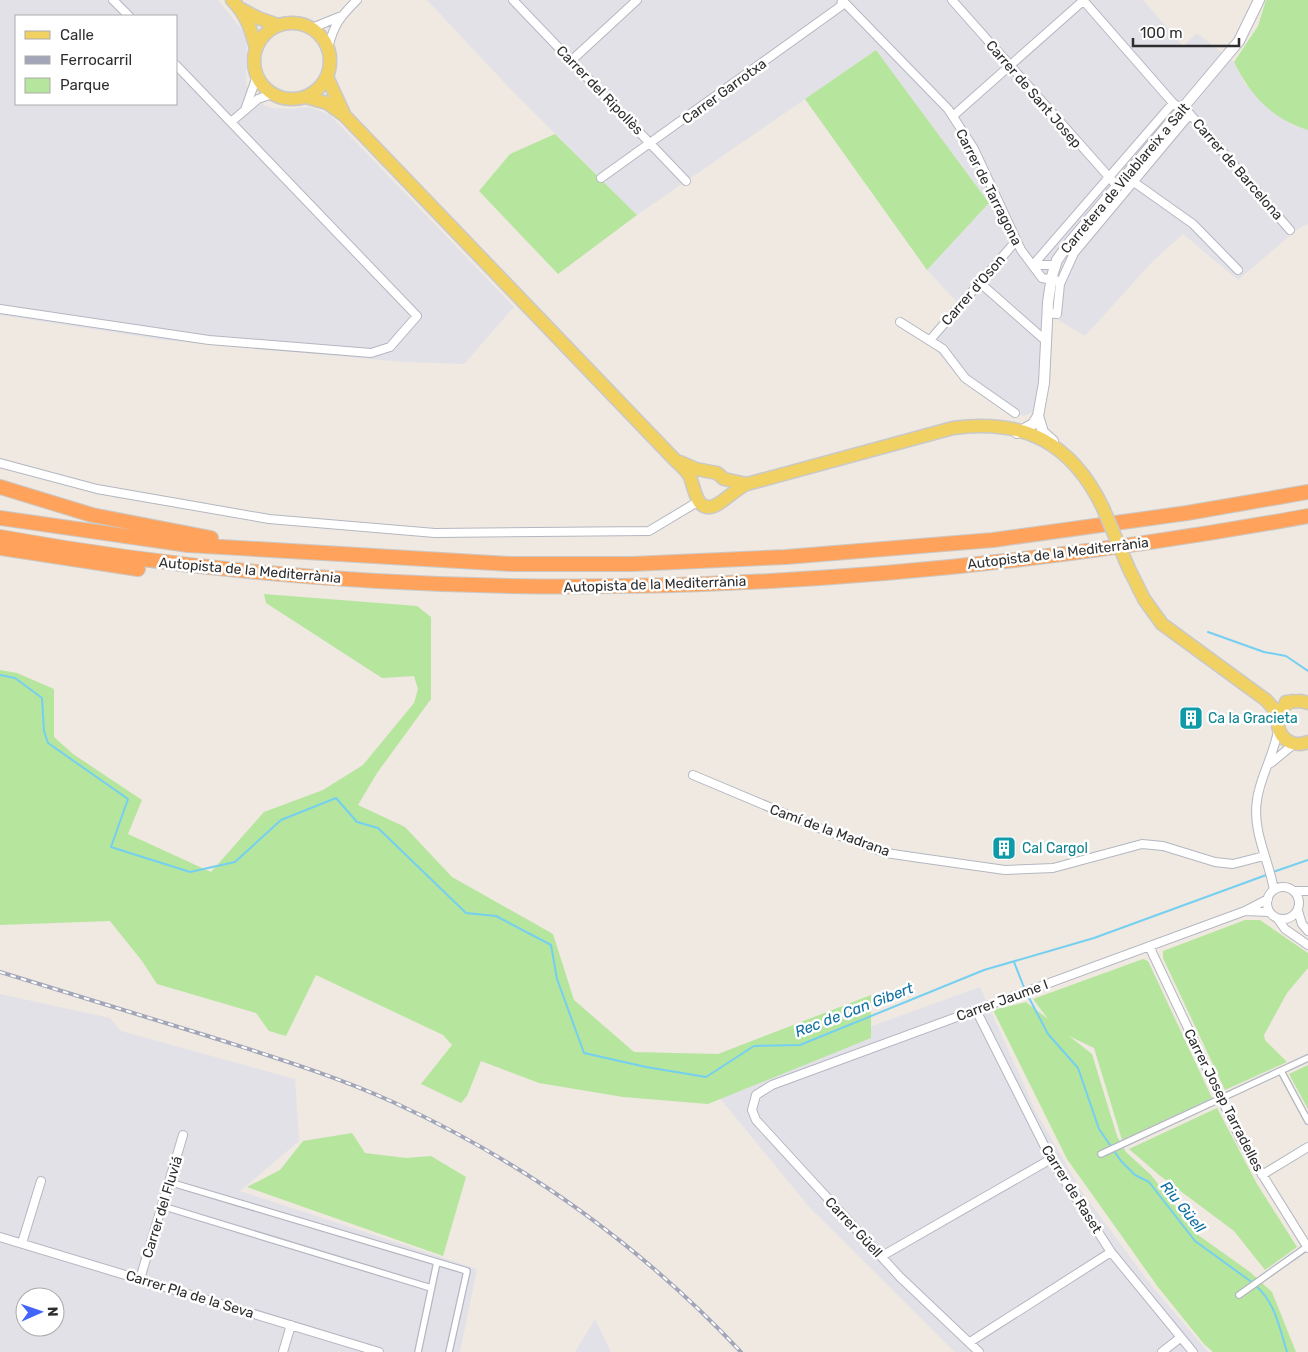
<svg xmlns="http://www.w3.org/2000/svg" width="1308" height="1352" font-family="Rubik,sans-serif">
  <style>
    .industrial { fill: #e3e1e8; fill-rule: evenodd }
    .green { fill: #b6e59e }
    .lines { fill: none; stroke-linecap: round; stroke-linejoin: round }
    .stream { stroke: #75cff0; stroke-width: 2 }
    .pedestrian-casing { stroke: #b4b7c1; stroke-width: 8 }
    .minor-casing { stroke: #b4b7c1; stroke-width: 10 }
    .tertiary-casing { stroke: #b4b7c1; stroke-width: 12 }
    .primary-casing { stroke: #c9c9c9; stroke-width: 15 }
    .motorway-casing { stroke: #c9c9c9; stroke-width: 16 }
    .pedestrian { stroke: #fff; stroke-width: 5.5 }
    .minor { stroke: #fff; stroke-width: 8 }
    .tertiary { stroke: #fff; stroke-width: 10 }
    .primary { stroke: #f2d163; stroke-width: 12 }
    .motorway { stroke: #ffa35c; stroke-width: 14 }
    .rail-casing { stroke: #a3a6b8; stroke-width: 4 }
    .rail { stroke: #fff; stroke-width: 2; stroke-dasharray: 5.5; stroke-linecap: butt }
    .primary-bridge-casing { stroke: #c9c9c9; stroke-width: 15; stroke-linecap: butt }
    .primary-bridge { stroke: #f2d163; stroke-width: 12 }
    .labels { text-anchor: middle; stroke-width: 5; stroke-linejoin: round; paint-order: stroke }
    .street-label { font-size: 14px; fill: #2e2e2e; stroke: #fff }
    .culture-label { font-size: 14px; fill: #0d838f; stroke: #fff; text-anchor: start }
    .water-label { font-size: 15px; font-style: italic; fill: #0d6fa3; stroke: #fff }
  </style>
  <rect width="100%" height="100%" fill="#efe9e1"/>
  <!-- industrial -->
  <path class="industrial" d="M0,0H218L247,36L246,85L264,105L272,108L292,109L310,107L330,115L514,307L464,364L404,362L164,340L0,315ZM16,16H176V104H16Z
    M427,0H1143L1183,46L1197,33L1234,62L1245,84L1292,125L1308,130V224L1299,228L1238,280L1183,234L1154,260L1085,336L1053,317L1045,408L1023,416L957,375L927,340L956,301L927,270L989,203L876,50L637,215L518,97Z
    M980,987L1036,1112L1082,1192L1151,1285L1208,1352H955L810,1208L709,1085Z
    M0,994L110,1018L121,1031L295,1079L299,1141L240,1191L477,1269L460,1352H0ZM25,1297H55V1327H25Z
    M595,1319L611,1352H575Z"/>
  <!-- green -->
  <path class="green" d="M1266,0H1308V130C1272,119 1250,95 1234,62L1258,26Z
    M876,50L989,203L927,270L805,99Z
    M555,134L637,215L558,274L479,191L510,154Z
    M264,594L417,606L431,617V699L377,773L358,805L405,827L452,877L553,934L574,1000L634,1052L718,1054L871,995V1038L708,1104L623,1097L539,1083L481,1061L467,1096L461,1103L421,1084L452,1045L443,1035L316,975L286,1036L269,1031L256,1013L157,984L142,961L110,921L0,925V670L17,673L54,689V737L73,754L142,800L128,834L211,872L264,812L323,790L363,765L414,703L418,689L414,676L382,678L266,603Z
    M1245,920H1260L1308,953V968L1287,993L1264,1035L1265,1040L1287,1062L1225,1090L1163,958V951Z
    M1143,959L1148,961L1212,1098L1122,1140L1094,1048L1069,1036L1092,1054L1117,1136L1126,1152L1151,1175L1198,1235L1250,1272L1272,1292L1296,1352H1213L1204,1344L1158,1287L1067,1159L993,1010L1026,1002L1048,1019L1033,999Z
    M1308,1065V1109L1289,1074Z
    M1217,1108L1257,1184L1297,1247L1265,1270L1234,1231L1159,1175L1129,1149Z
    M352,1133L365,1153L406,1158L431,1156L466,1177L443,1256L247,1187L280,1170L303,1141Z"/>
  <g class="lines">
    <!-- stream -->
    <path class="stream" d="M1208,632L1264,652L1286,656L1308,671
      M0,675L15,678L42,698L44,731L48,743L128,799L111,847L190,872L235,862L281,820L336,798L357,822L378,828L466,913L496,916L551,945L557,979L584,1053L646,1067L706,1077L754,1046L800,1045L984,970L1094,938L1269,874
      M1273,872L1308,860
      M1014,962L1025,990
      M1027,994L1048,1034L1078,1068L1099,1129L1121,1161L1135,1175L1149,1182L1195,1241L1253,1283
      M1256,1286C1275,1302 1280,1329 1287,1352"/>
    <!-- pedestrian casing -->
    <g class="pedestrian-casing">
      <path id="pedestrian" d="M1281,1071L1308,1121
        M1101,1154L1308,1058
        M169,1182L467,1271L449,1352
        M162,1206L431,1288
        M1239,1295L1308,1246
        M418,1352L437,1262"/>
    </g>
    <!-- minor casing -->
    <g class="minor-casing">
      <path id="minor" d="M113,0L129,16
        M513,0L686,181
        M842,0L948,109L974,149L1021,250L1042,278L1060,281
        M952,0L1117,186
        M1083,0L1173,103L1190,114L1290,230
        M312,28L339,17
        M328,48C334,24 340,17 357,0
        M572,60L637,0
        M246,107L257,76
        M953,116L1084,0
        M231,122L258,99L272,94
        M601,178L841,6L842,0
        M1131,180L1193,224L1238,270
        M1033,265L1173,103
        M1033,265H1055
        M979,282L1046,341
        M0,309L209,340L371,353L390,347L417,316L176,65
        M1047,313L1057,314L1060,284L1074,253L1190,114
        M900,322L943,349L965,378L1015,413
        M930,340L1016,241
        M0,463L97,489L269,519L435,533L649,531L699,501
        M1271,763L1294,744
        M693,775L819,828L886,853L920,858L1005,870L1053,868L1142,844L1163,846L1215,862L1233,864L1264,856
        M1267 903a16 16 0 1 1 32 0a16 16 0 1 1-32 0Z
        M1274,890C1269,860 1252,832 1257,800C1260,776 1274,756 1278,730
        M1294,891H1308
        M1245,911L1269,912
        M1298,911L1302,924L1308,931
        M1278,919L1285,929L1308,945
        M1149,946L1242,1142L1308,1248
        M976,1010L1051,1159L1111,1252L1193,1352
        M1262,1175L1308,1147
        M0,1237L379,1352
        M22,1243L41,1181
        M882,1256L1051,1159
        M140,1279L183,1135
        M970,1342L1111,1252
        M283,1352L291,1325
        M979,1352L900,1277L756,1120L752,1110L756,1095L772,1085L1245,911L1268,899
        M1162,1352L1180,1338"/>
    </g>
    <!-- tertiary casing -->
    <g class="tertiary-casing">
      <path id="tertiary" d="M1038,416L1043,432L1053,441
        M1017,433L1033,424L1038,416L1044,383L1048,302L1052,276L1057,260L1070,242L1239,41L1259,0"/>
    </g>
    <!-- primary casing -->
    <g class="primary-casing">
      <path id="primary" d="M232,0C246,14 251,29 256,48
        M241,9L258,18L278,25
        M254 61a38 38 0 1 1 76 0a38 38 0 1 1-76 0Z
        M327,77L344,114
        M306,97L327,103L345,116L675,460C680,465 685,469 689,475C695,485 695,517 718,504C728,498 736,489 747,484L953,428C1024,418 1072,443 1103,508
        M680,462L696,469L717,473L724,479L747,484
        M1129,569L1144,599L1162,624L1266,700L1275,710L1277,717
        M1292,701C1265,714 1280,753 1308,742
        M1286,702L1301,701L1308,703"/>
    </g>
    <!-- motorway casing -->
    <g class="motorway-casing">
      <path id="motorway" d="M0,487L92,515L211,538
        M0,518L188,545L511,564H632L786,557L993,540L1187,513L1308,492
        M0,537C432,615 877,595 1308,516
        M0,548L138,569"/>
    </g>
    <!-- pedestrian -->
    <use href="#pedestrian" class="pedestrian"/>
    <!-- minor -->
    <use href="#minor" class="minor"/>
    <!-- tertiary -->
    <use href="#tertiary" class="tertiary"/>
    <!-- primary -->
    <use href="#primary" class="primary"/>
    <!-- motorway -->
    <use href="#motorway" class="motorway"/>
    <!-- rail casing -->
    <g class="rail-casing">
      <path id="rail" d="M0,972C70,994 141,1015 211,1037C273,1057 336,1076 395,1103C526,1163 642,1247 741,1352"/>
    </g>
    <!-- rail -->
    <use href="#rail" class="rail"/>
    <!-- primary-bridge casing -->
    <g class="primary-bridge-casing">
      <path id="primary-bridge" d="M1103,508L1129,569"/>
    </g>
    <!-- primary-bridge -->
    <use href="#primary-bridge" class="primary-bridge"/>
  </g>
  <!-- icons -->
  <defs>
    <g id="building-square" transform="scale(1.25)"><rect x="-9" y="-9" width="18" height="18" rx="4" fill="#0f9aa8" stroke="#fff"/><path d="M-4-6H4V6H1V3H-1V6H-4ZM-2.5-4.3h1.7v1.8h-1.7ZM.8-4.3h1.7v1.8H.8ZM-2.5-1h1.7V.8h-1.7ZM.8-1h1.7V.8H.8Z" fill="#fff"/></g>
  </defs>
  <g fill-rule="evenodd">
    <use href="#building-square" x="1191" y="718"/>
    <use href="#building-square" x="1004" y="848"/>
  </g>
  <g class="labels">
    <!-- street labels -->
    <g class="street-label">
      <text transform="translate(600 90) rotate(46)" y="5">Carrer del Ripollès</text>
      <text transform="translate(724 91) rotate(-36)" y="5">Carrer Garrotxa</text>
      <text transform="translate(1034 94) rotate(49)" y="5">Carrer de Sant Josep</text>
      <text transform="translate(1238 169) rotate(49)" y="5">Carrer de Barcelona</text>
      <text transform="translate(1125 178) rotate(-50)" y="5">Carretera de Vilablareix a Salt</text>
      <text transform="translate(989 187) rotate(63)" y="5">Carrer de Tarragona</text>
      <text transform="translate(973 290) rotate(-49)" y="5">Carrer d'Oson</text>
      <text transform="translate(1058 553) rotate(-7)" y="5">Autopista de la Mediterrània</text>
      <text transform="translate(250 570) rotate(5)" y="5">Autopista de la Mediterrània</text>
      <text transform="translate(655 584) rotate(-2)" y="5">Autopista de la Mediterrània</text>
      <text transform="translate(830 830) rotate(20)" y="5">Camí de la Madrana</text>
      <text transform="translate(1002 1000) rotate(-20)" y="5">Carrer Jaume I</text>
      <text transform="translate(1224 1100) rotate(63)" y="5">Carrer Josep Tarradelles</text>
      <text transform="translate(1072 1189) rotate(58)" y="5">Carrer de Raset</text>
      <text transform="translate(162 1207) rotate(-73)" y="5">Carrer del Fluviá</text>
      <text transform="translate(854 1227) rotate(47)" y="5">Carrer Güell</text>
      <text transform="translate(190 1294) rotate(17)" y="5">Carrer Pla de la Seva</text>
    </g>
    <!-- culture labels -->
    <g class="culture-label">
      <text x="1208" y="723">Ca la Gracieta</text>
      <text x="1022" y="853">Cal Cargol</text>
    </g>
    <!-- water labels -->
    <g class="water-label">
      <text transform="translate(854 1010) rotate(-21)" y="5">Rec de Can Gibert</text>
      <text transform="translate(1183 1207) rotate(51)" y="5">Riu Güell</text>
    </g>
  </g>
  <!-- legend -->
  <rect x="15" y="15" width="162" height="90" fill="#ffffff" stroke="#ababab"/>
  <rect x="25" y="31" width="25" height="8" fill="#f2d163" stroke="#ababab"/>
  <text x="60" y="40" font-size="15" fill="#2e2e2e">Calle</text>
  <rect x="25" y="56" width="25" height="8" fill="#a3a6b8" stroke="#ababab"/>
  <text x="60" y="65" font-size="15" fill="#2e2e2e">Ferrocarril</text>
  <rect x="25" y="78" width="25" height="15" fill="#b6e59e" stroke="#ababab"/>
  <text x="60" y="90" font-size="15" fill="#2e2e2e">Parque</text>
  <!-- north arrow -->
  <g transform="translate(40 1312) rotate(88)"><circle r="24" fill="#ffffff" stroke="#ababab"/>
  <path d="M0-4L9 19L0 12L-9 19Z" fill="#4264fb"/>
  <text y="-8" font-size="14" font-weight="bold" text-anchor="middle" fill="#2e2e2e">N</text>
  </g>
  <!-- scale -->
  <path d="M1133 38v8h106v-8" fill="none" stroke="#2e2e2e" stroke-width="2.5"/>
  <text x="1140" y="38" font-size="15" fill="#2e2e2e" stroke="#ffffff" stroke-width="4" paint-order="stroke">100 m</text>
</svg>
